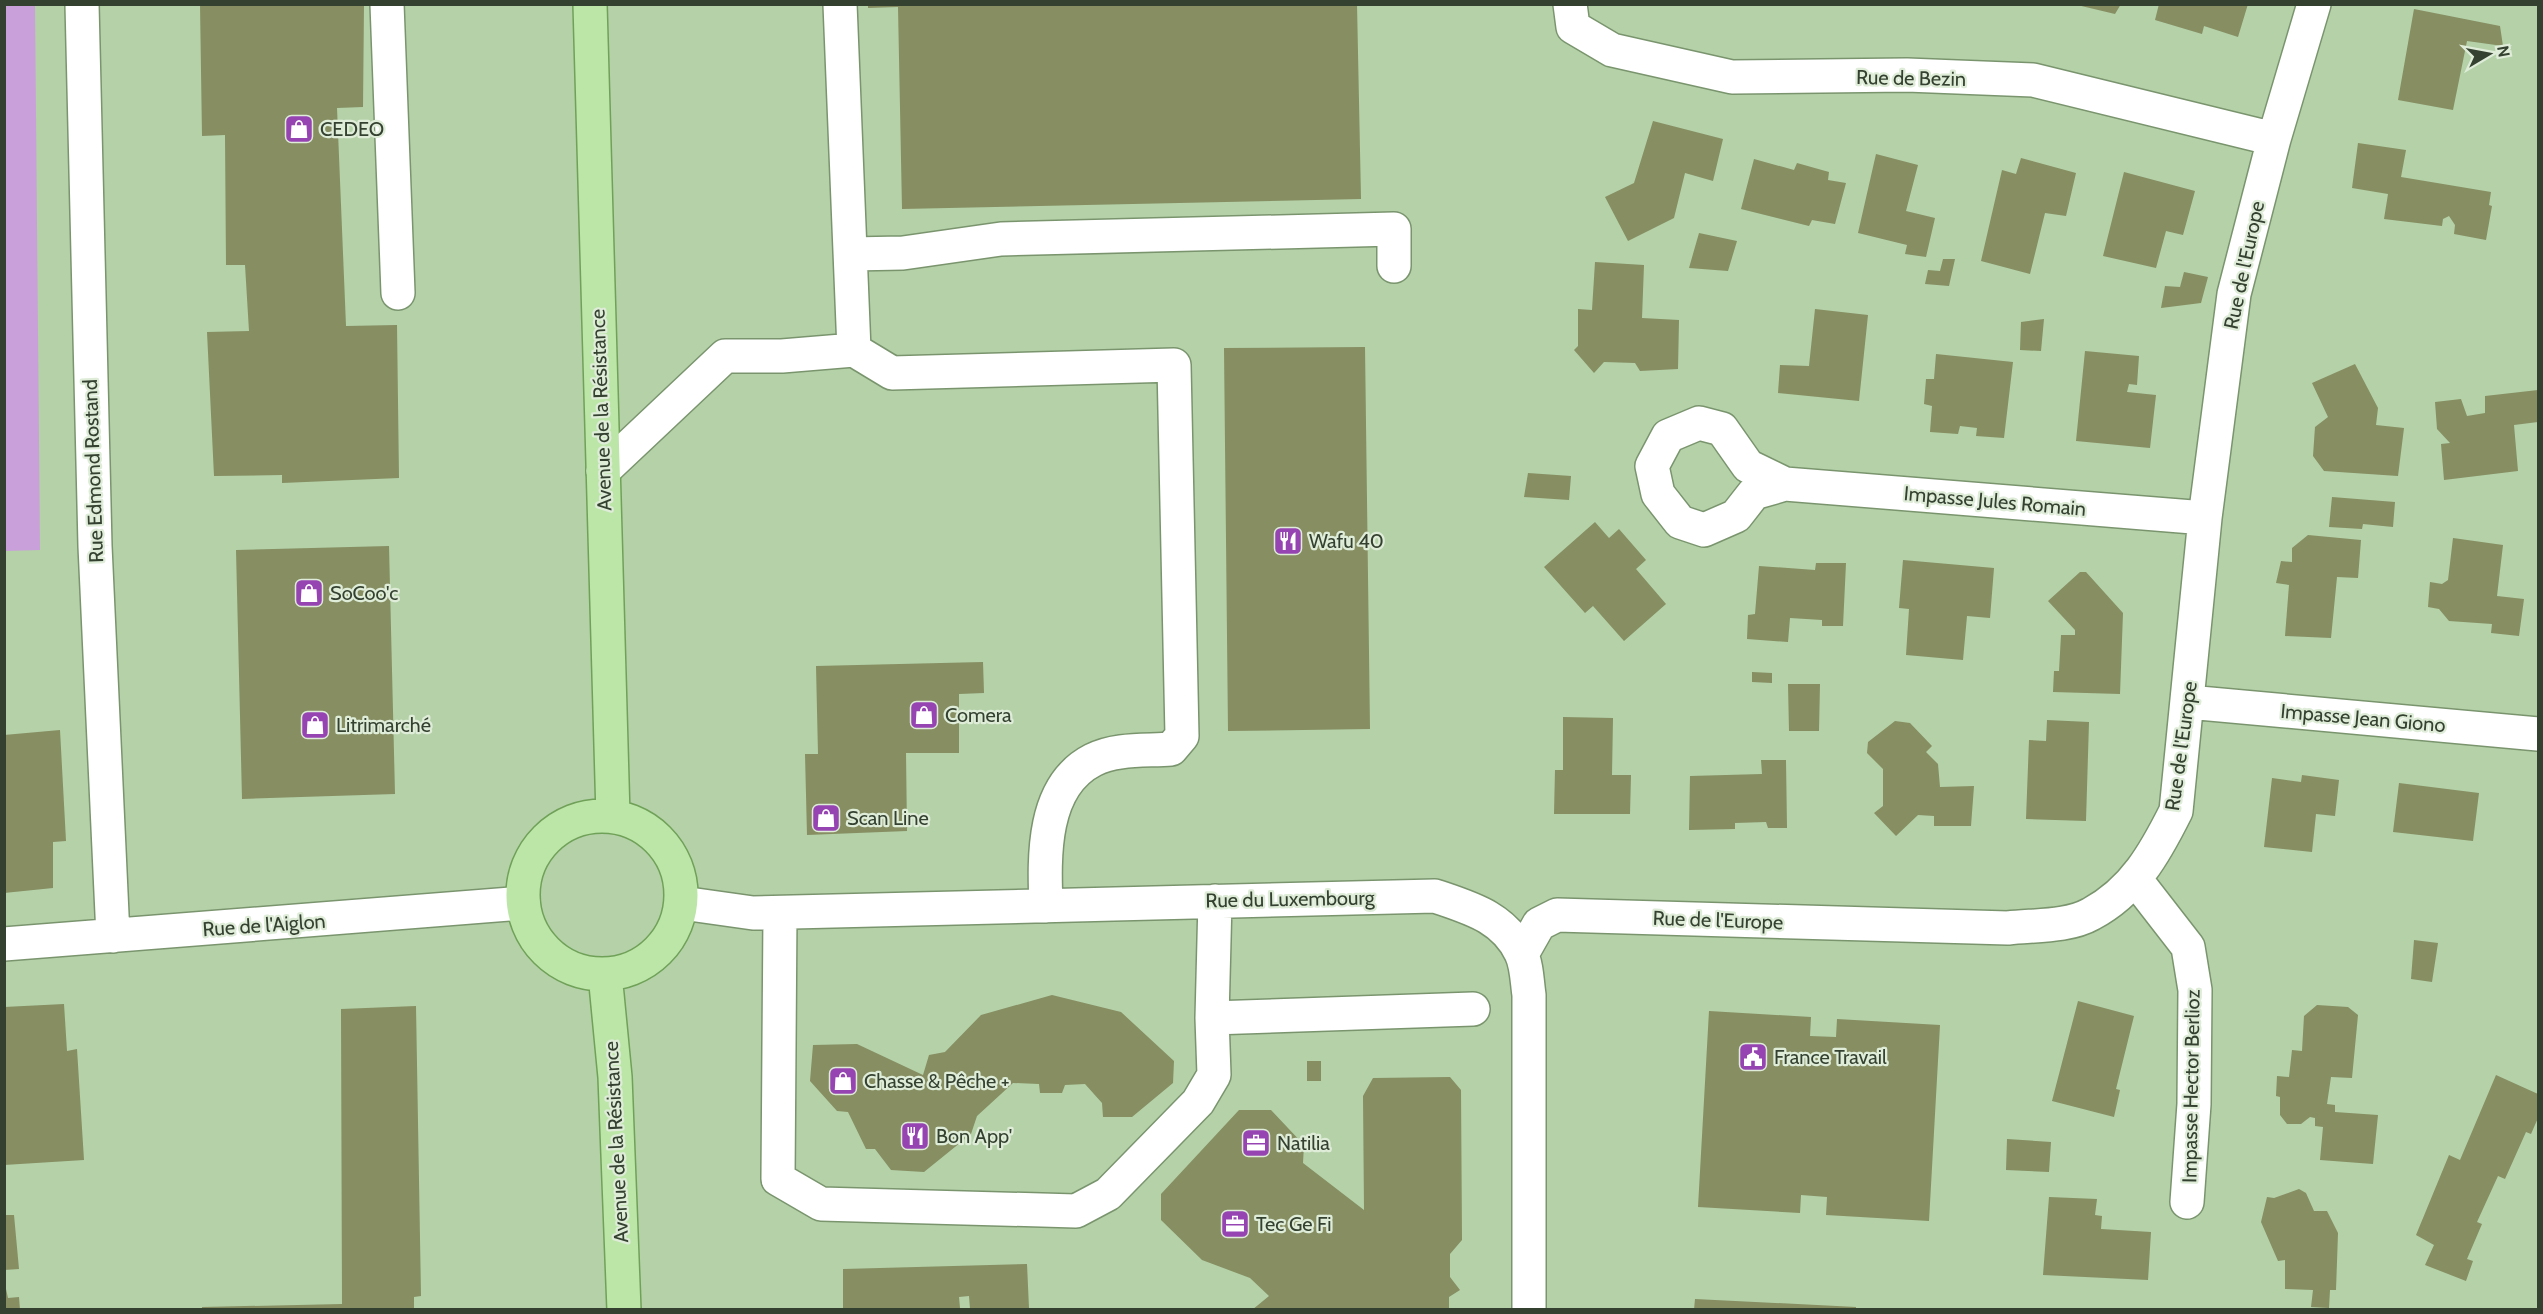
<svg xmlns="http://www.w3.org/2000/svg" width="2543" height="1314" font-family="Cabin,sans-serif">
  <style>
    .green { fill: #c9a0d9 }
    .building { fill: #868e62 }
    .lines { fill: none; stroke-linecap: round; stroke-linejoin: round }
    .minor-casing { stroke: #7a956e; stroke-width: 36 }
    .major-casing { stroke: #70a158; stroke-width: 36 }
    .minor { stroke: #fff; stroke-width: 33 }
    .major { stroke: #bce5a8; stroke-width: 33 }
    .labels { text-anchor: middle; stroke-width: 4.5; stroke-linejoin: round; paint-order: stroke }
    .street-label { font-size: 20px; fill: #354130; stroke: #deecd8 }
    .poi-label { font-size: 20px; fill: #354130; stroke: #deecd8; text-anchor: start }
  </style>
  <rect width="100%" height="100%" fill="#b4d1a8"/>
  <!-- green -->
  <path class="green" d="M4,5H35L40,550L5,551Z"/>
  <!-- building -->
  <path class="building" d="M200,4H364L363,107L337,108L346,326L397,325L399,478L282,483V475L214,476L207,332L249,331L245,265H226L225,135L202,136Z
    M868,4H1357L1361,199L902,209L898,7L868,8Z
    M2073,4H2121L2115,14Z
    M2159,4H2248L2238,37L2204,26L2202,34L2155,20Z
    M2414,9L2500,26L2503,46L2467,41L2453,110L2398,100Z
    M1653,121L1723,139L1713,181L1685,173L1674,218L1628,241L1605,197L1634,183Z
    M2358,143L2406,150L2401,177L2491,192L2489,205L2492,206L2486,240L2454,234L2455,225L2449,216L2443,219L2442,226L2384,219L2388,194L2352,188Z
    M1876,154L1918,165L1906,211L1935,218L1926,257L1905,254L1907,245L1858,233Z
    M2021,158L2076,173L2066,216L2045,213L2030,274L1981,261L2002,170L2016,174Z
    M1754,159L1794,170L1797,163L1829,172L1828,180L1846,183L1835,224L1812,220L1809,226L1741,209Z
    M2124,172L2195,191L2183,235L2166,231L2156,268L2103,256Z
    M1699,233L1737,241L1728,271L1689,268Z
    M1943,259H1955L1949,286L1925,284L1928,270L1940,271Z
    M1595,262L1644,265L1642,318L1679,320L1678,369L1640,371L1635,363L1604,362L1594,373L1574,350L1578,346V309L1592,310Z
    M2184,272L2208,277L2201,303L2161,308L2165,286L2180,287Z
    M1815,309L1868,315L1859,401L1778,393L1780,365L1809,366Z
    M2044,319L2041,351L2020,350L2021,322Z
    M1365,347L1370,729L1228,731L1224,348Z
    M2085,351L2139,356L2137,385L2129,384L2127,392L2156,395L2150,448L2076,441Z
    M1936,354L2013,362L2004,438L1976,436L1977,428L1960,426L1958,434L1930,432L1932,406L1924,404L1926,379H1934Z
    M2355,364L2378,408L2376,425L2404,428L2398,476L2324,471L2313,456L2315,427L2328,417L2312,383Z
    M2538,390V422L2514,425L2518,471L2444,480L2441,444L2450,443L2437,429L2435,402L2461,399L2467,416L2485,413V396Z
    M1528,473L1571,476L1569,500L1524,497Z
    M2332,497L2395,502L2393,527L2363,524L2362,529L2329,527Z
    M1595,522L1609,538L1619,529L1646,560L1636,569L1666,604L1624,641L1593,606L1585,613L1544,567Z
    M2308,535L2361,540L2358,578L2337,577L2331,638L2285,636L2289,585L2276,583L2281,561L2292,562V548Z
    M2453,538L2503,545L2497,596L2524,599L2519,636L2491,633L2492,624L2449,621L2439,609L2428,607L2430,582L2442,584L2448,580Z
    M389,546L395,794L242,799L236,550Z
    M1903,560L1994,568L1990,618L1967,616L1963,660L1906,655L1909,609L1899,608Z
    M1816,563H1846L1843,626H1822V620L1790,618L1788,642L1747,639L1748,615L1755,614L1759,566L1815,570Z
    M2080,572H2086L2123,613L2120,694L2053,692L2054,671H2059L2061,635H2075V630L2048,601Z
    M983,662L984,693L959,694V753H906L907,831L807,835L805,754H818L816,666Z
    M1752,672L1772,673V683L1752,682Z
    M1788,684H1820L1819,731H1789Z
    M1563,717L1613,718L1612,775H1631L1630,814H1554L1555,770H1563Z
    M2047,720L2089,722L2086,821L2026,819L2029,740L2046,741Z
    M1895,721L1910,723L1932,746L1926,752L1938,764L1940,787L1974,786L1971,826H1934V816L1918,815L1896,836L1874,813L1883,806V769L1867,753L1868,742Z
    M60,730L66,841L53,842V888L4,893V735Z
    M1761,760H1786L1787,828H1768L1766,822L1735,823V829L1689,830L1690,776L1762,774Z
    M2302,775L2339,780L2335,816L2316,814L2312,852L2264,847L2272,778L2301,782Z
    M2399,783L2479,793L2473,841L2393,832Z
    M2414,940L2438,943L2432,982L2411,979Z
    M1052,995L1121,1012L1174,1061L1173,1083L1132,1117H1103L1102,1103L1085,1084L1065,1085L1062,1093H1040L1039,1084L1013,1083L977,1116L971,1134L924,1172L891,1170L875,1149H866L848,1112L837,1111L810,1081L813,1045L857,1044L923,1075L929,1055L945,1052L981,1015Z
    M2078,1001L2134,1016L2116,1089L2120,1090L2114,1117L2052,1101Z
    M64,1004L67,1051L77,1049L84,1160L4,1165V1007Z
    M2317,1005L2348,1007L2358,1015L2352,1078L2331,1077L2327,1104L2335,1105V1112L2378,1115L2373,1164L2320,1160L2323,1127L2315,1126V1118L2310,1117L2301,1124H2287L2280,1115V1097L2276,1096L2277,1076L2289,1077L2292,1050L2302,1051L2304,1016Z
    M416,1006L421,1296L414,1297V1310H202V1307L342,1304L341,1009Z
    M1709,1011L1811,1017L1810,1036L1836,1037L1837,1019L1940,1025L1929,1221L1826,1215L1827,1197L1801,1195L1800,1213L1698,1207Z
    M1307,1061H1321V1081H1307Z
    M2496,1075L2538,1094V1118L2531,1134L2526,1132L2505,1179L2498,1176L2477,1222L2482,1224L2467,1259L2473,1261L2466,1281L2425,1265L2434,1245L2416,1235L2449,1155L2460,1160Z
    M1450,1077L1461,1090L1462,1240L1450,1254V1277L1460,1290L1449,1297V1310H1252L1269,1296L1250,1278L1202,1260L1161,1220V1194L1239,1110H1271L1304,1145L1303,1163L1364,1210L1363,1096L1373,1078Z
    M2007,1139L2051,1142L2049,1172L2006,1170Z
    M2299,1189L2306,1193L2314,1211H2327L2338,1233L2336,1290H2330L2329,1308L2311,1307L2313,1290L2285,1289V1260L2278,1261L2261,1222L2267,1197L2274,1198Z
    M2049,1197L2097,1199L2095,1215L2102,1216L2101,1229L2151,1232L2148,1280L2043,1275Z
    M4,1215H14L19,1269L4,1270Z
    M1027,1264L1029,1308L970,1309L969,1296L959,1297L960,1308L953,1310H843V1269Z
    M4,1280L8,1298L19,1297L20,1310H4Z
    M1695,1299L1856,1307V1310H1694Z"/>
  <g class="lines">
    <!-- minor casing -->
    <g class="minor-casing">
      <path id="minor" d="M82,4L95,546L113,936
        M387,4L398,293
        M840,4L854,350
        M1570,4L1573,27L1612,50L1732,77L1907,75L2033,80L2274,139
        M851,254L903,253L1001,239L1394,229V266
        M603,471L725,356H782L854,350L892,373L1174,365L1182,736L1171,749C1146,751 1116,748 1093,760C1042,786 1044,856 1046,906
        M1785,484L1754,493L1736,516L1704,530L1680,522L1658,494L1652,466L1668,436L1699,423L1722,429L1748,466L1785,484L2205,518
        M2188,702L2538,734
        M2136,880L2188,947L2195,990L2194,1104L2187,1202
        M682,903L753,913L1435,896C1470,908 1504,917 1521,953C1527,965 1527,982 1529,995V1310
        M780,913L778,1179L821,1204L1076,1211L1108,1194L1198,1102L1214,1075L1212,1018L1473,1009
        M4,944L523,903
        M1522,954L1539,924L1557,915L2008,928C2034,925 2068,927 2091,914C2134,891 2155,853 2176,811L2205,518L2234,294L2274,139L2314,4
        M1212,1018L1215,901"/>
    </g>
    <!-- major casing -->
    <g class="major-casing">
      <path id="major" d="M590,4L613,816
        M523 895a79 79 0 1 1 158 0a79 79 0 1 1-158 0Z
        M605,974L615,1077L624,1310"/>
    </g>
    <!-- minor -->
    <use href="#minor" class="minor"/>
    <!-- major -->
    <use href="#major" class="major"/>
  </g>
  <!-- icons -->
  <defs>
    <g id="shop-square" transform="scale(1.5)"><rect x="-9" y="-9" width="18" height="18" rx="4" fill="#9744b3" stroke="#deecd8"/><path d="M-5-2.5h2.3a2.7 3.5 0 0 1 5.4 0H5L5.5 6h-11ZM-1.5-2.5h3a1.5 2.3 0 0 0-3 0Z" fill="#fff"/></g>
    <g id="restaurant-square" transform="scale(1.5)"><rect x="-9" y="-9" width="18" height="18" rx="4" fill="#9744b3" stroke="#deecd8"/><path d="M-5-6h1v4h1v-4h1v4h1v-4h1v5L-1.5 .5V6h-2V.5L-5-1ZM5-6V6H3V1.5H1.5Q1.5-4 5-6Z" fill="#fff"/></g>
    <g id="civic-square" transform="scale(1.5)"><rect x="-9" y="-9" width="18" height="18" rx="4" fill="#9744b3" stroke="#deecd8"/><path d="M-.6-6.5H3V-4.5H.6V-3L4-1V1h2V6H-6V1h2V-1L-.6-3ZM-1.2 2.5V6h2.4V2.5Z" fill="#fff"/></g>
    <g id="office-square" transform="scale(1.5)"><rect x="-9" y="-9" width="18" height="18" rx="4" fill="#9744b3" stroke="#deecd8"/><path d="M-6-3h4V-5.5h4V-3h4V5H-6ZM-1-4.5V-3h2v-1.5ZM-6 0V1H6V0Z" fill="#fff"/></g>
  </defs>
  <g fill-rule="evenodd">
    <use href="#shop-square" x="299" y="129"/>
    <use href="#restaurant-square" x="1288" y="541"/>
    <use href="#shop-square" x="309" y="593"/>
    <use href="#shop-square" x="924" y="715"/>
    <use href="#shop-square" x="315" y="725"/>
    <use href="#shop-square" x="826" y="818"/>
    <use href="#civic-square" x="1753" y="1057"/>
    <use href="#shop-square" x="843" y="1081"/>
    <use href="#restaurant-square" x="915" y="1136"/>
    <use href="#office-square" x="1256" y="1143"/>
    <use href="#office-square" x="1235" y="1224"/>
  </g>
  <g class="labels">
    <!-- street labels -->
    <g class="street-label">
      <text transform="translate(1911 78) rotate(1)" y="7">Rue de Bezin</text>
      <text transform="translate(2244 265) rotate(-78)" y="7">Rue de l'Europe</text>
      <text transform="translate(601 410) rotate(-92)" y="7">Avenue de la Résistance</text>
      <text transform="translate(93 471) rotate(-92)" y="7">Rue Edmond Rostand</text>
      <text transform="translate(1995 501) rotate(5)" y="7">Impasse Jules Romain</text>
      <text transform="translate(2363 718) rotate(5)" y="7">Impasse Jean Giono</text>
      <text transform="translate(2181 746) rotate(-82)" y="7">Rue de l'Europe</text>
      <text transform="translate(1290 899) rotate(-1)" y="7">Rue du Luxembourg</text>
      <text transform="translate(1718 920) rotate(2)" y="7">Rue de l'Europe</text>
      <text transform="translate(264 925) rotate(-4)" y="7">Rue de l'Aiglon</text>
      <text transform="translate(2191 1086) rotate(-89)" y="7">Impasse Hector Berlioz</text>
      <text transform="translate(616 1142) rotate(-93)" y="7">Avenue de la Résistance</text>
    </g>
    <!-- poi labels -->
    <g class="poi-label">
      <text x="320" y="136">CEDEO</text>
      <text x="1309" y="548">Wafu 40</text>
      <text x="330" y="600">SoCoo'c</text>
      <text x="945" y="722">Comera</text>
      <text x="336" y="732">Litrimarché</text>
      <text x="847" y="825">Scan Line</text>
      <text x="1774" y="1064">France Travail</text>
      <text x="864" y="1088">Chasse &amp; Pêche +</text>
      <text x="936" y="1143">Bon App'</text>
      <text x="1277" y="1150">Natilia</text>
      <text x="1256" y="1231">Tec Ge Fi</text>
    </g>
  </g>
  <!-- border -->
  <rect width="2543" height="1314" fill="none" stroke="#354130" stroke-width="12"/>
  <!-- north arrow -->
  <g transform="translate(2489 54) rotate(80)" stroke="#deecd8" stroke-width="4.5" paint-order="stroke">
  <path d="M0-4.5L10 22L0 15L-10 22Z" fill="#354130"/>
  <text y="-9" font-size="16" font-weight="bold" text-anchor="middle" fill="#354130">N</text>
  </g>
</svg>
